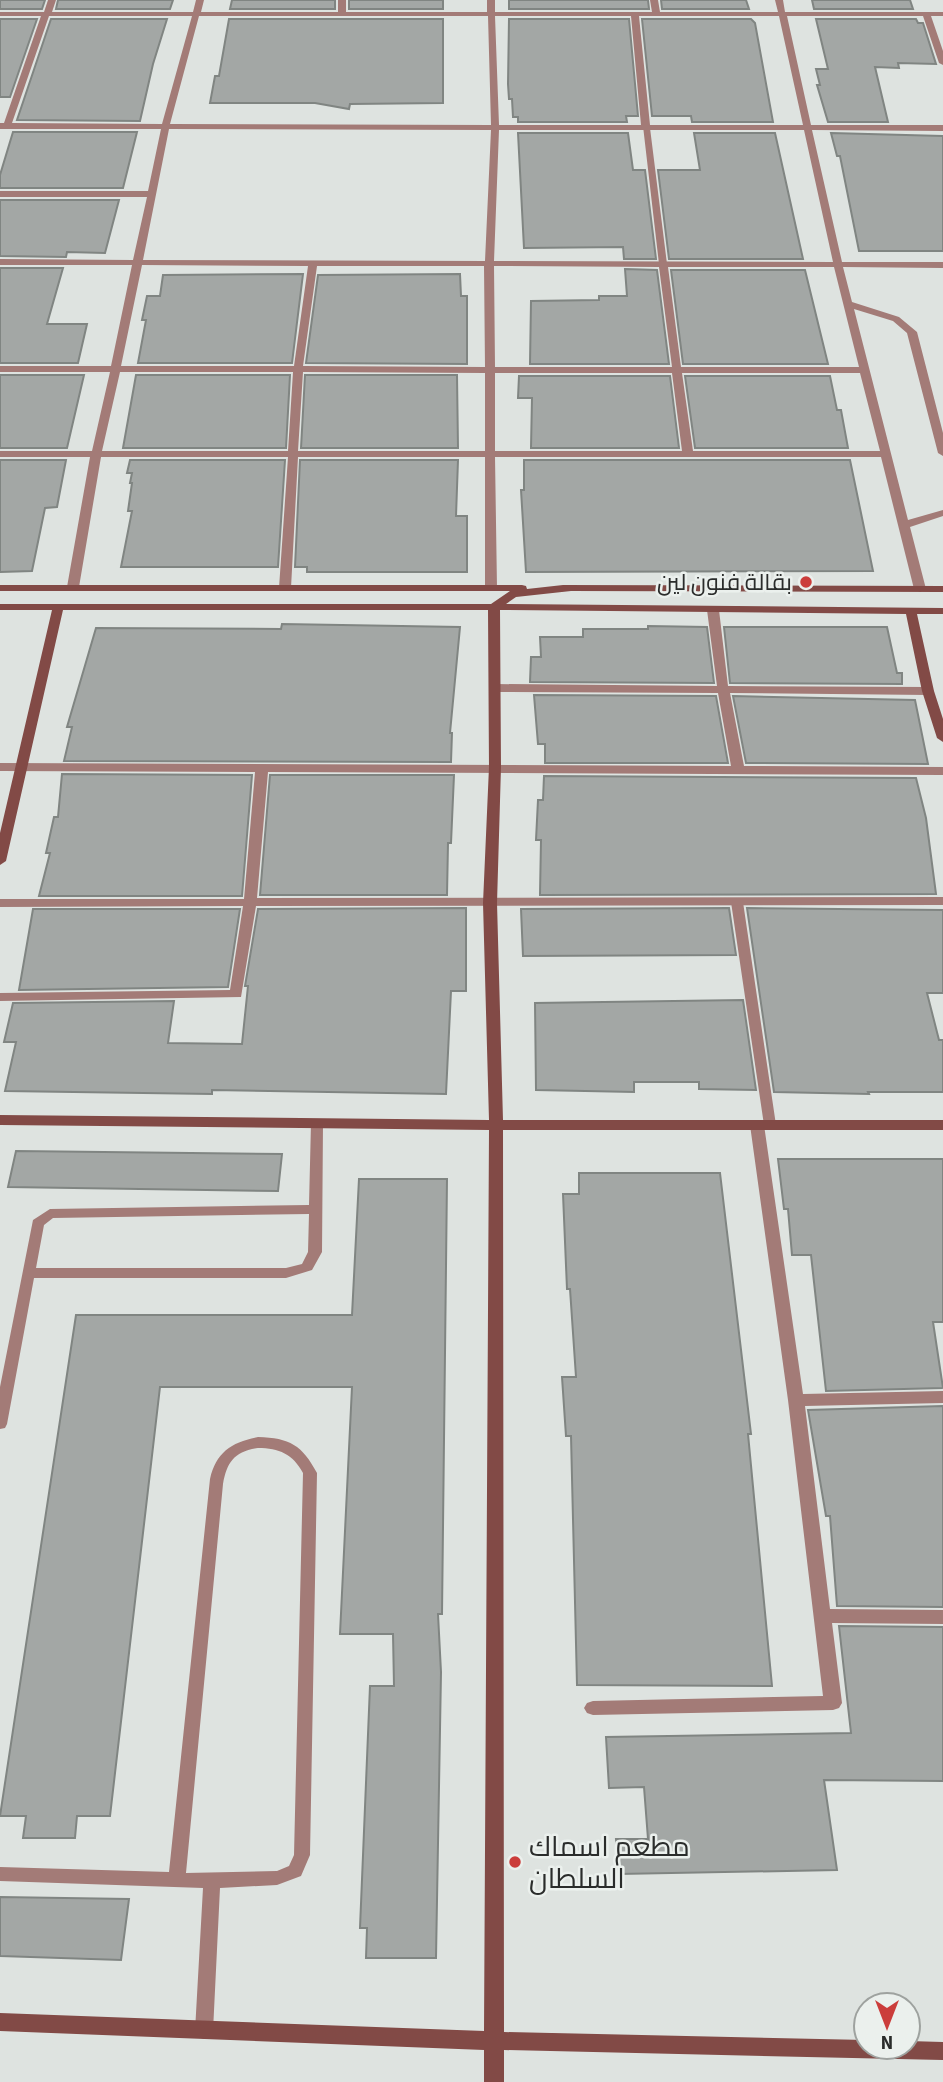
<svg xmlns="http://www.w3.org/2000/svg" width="943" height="2082" font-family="'Source Sans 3',Cairo,sans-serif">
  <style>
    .building { fill: #a3a7a5; stroke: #808582; stroke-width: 2 }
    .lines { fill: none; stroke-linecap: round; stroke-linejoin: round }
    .lane { fill: #a37b77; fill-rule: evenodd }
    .street { fill: #a37b77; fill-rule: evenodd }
    .secondary { fill: #824a46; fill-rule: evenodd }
    .poi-dot { fill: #cb3d3b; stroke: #ebf0ed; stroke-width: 2.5 }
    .labels { text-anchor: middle; stroke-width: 5; stroke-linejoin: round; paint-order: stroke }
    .poi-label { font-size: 23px; fill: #2a2c2b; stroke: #ebf0ed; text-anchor: end }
    .near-poi-label { font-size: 28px; fill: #2a2c2b; stroke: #ebf0ed; text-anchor: start }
  </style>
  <rect width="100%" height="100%" fill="#dee3e0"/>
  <!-- building -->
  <path class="building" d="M0,0H45L42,9H0Z
    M58,0H173L170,9H56Z
    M232,0H335V9H230Z
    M349,0H443V9H349Z
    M509,0H648L649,9H509Z
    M661,0H746L749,9H662Z
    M812,0H910L913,9H814Z
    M0,19H37L10,97H0Z
    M51,19H167L153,64L140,121L17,120Z
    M229,19H443V103L350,104L349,109L315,103H210L215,76H219Z
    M509,19H629L638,116H626L627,122H518V117H513L512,99H509L508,84Z
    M642,19H751L755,23L773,122H692L691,116H652Z
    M816,19H916L918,23H923L936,64L898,63L899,68L875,67L888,122H828L817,85H820L816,69H828Z
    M13,132H137L123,188H0V175Z
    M518,133H628L633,170H645L656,259H624L623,247L524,248Z
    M694,133H775L803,259H669L658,170H700Z
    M831,133L943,136V251H859L840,156H837Z
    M0,200H119L105,253L67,252L66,257L0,256Z
    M0,268H63L47,324H87L78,363H0Z
    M625,269L657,270L669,364H530L531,301L599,300V296H627Z
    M671,270H805L828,364H683Z
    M460,274L461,296H467V364L306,363L318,275Z
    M163,275L303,274L292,363H138L146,320H142L147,296H160Z
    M0,375H84L67,448H0Z
    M136,375H290L286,448H123Z
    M305,375H457L458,448H301Z
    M519,376H670L679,448H531L532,398H518Z
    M685,376H830L837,410H841L848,448H695Z
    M0,460H66L57,507L45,508L32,571L0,572Z
    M130,460H285L278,567H121L132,511H128L132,483H130L132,473H127Z
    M300,460H458L456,516H467V572H307V567H295Z
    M524,460H850L873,571L526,572L521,490H524Z
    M282,624L460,627L450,733H452L451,762L64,761L72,727H67L96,628L281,629Z
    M648,626L707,627L714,683L530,682L531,657H541L540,637H583V629H648Z
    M724,627H887L897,673H902V684L730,683Z
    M534,695L716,696L728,763H545V744H538Z
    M733,696L915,700L928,764L746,763Z
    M62,774L252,775L242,896H39L50,853H46L54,817H58Z
    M270,775H454L451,843H448L447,895H260Z
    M544,776L916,778L926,818L936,894L540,895L541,840H536L538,800H543Z
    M466,908V991H451L446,1094L212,1090V1094L5,1091L16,1042H4L13,1003L174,1001L168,1043L242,1044L248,986H245L258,909Z
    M729,908L736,955L523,956L521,909Z
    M747,908L943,910V993H927L939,1040H943V1092H868L869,1094L774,1092Z
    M33,909H240L228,987L19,990Z
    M743,1000L756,1090L699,1089V1082H634V1092L536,1090L535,1003Z
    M16,1151L282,1154L278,1191L8,1187Z
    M778,1159H943V1322H933L943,1388L826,1391L811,1255H792L788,1209H784Z
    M579,1173H720L751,1434H748L772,1686L577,1685L571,1436H566L562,1377H576L570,1289H567L563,1194H579Z
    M359,1179H447L442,1614H438L441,1672L436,1958H366L367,1928H360L370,1686H394L393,1634H340L352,1387H160L110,1816H77L75,1838H23L26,1816H0L76,1315H352Z
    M943,1406V1607L837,1606L830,1516H826L808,1410Z
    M839,1626L943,1627V1781L824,1780L837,1870L619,1874L616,1839H648L644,1787L609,1788L606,1737L851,1733Z
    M0,1897L129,1899L121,1960L0,1956Z"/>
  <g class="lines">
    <!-- lane -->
    <path class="lane" d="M643,126L650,128L667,264L663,266L659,264Z
      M737,899L743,902L776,1125L770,1129L764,1125L731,902Z
      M317,1119L323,1123L322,1252L312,1270L286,1278H34L7,1424L5,1428L0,1429V1387L33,1220L50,1209L309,1205L311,1123ZM309,1214L308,1252L302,1264L286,1268H36L44,1225L53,1218Z
      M258,1437C290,1438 302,1445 317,1473L310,1855L301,1876L277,1885L220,1888L213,2031L210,2037L204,2039L198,2037L195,2031L203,1888L0,1881V1867L169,1872L210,1479C216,1452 232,1442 258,1437ZM258,1448C279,1448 293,1454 303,1473L294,1855L289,1866L277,1871L186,1873L223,1484C227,1462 234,1452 258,1448Z"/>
    <!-- street -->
    <path class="street" d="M48,0H56L52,12H193L196,0H204L201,12H338V0H346V12H487V0H495V12H652L650,0H658L660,12H778L775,0H783L785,12H943V16H931L943,51V65L939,63L923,16H787L811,125H943V131L812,130L842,262H943V268L843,267L852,302L899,317L917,332L943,433V456L938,453L907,333L893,321L854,309L908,520L943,510V516L910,527L926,589L920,592L914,589L881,457H495L497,588L491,591L485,588V457H298L291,588L285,591L279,588L288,457H101L79,587L73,590L69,589L67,587L90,457H0V451H92L110,372H0V366H111L132,265H0V259L133,260L147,197H0V191H148L161,129H0V123H4L41,16H0V12H44ZM49,16H192L162,124L12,123ZM199,16H488L491,125L170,124ZM495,16H631L641,125H499ZM639,16H779L803,125H650ZM169,129L491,130L485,261L143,260ZM499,130H804L833,262L494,261ZM142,265L308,266L294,366H121ZM317,266H484L485,367L303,366ZM494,266L659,267L672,367H495ZM668,267H834L859,367H681ZM120,372H293L288,451H102ZM303,372L485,373V451H298ZM495,373H672L682,451H495ZM682,373H860L880,451H693Z
      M713,607L719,610L728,686L928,687L934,691L928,695L730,693L744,766L943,767V775L268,772L257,898L943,897V905L256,906L241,997L0,1001V993L230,990L243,906L0,907V899H244L255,772L0,771V763L731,766L718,693L495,692L489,688L495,684L717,686L707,610Z
      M757,1120L764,1125L803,1394L943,1391V1403L805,1406L830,1609L943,1610V1624L832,1623L842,1703L839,1708L833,1710L593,1715L587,1713L584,1708L587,1703L593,1701L823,1696L788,1400L750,1125Z"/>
    <!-- secondary -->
    <path class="secondary" d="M0,585H522L526,586L527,589L563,585L943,586V592L571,591L516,597L506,604L943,608V614H917L934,691L943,719V742L937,738L922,691L906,614L500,610L501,767L497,903L503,1120H943V1130H503L504,2032L866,2040V2047H908V2041L943,2042V2060L504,2050V2082H484V2050L0,2031V2013L484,2031L489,1130L0,1125V1115L489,1120L483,903L489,767L488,610H63L6,861L0,865V833L52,610H0V604H491L510,591H0Z"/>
  </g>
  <!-- markers -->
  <g class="poi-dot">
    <circle cx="806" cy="582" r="7"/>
    <circle cx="515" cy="1862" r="7"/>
  </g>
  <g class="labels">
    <!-- poi labels -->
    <g class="poi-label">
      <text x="792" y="590">بقالة فنون لين</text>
    </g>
    <!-- near-poi labels -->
    <g class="near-poi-label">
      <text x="529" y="1856">مطعم اسماك<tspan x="529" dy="32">السلطان</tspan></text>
    </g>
  </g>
  <!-- north arrow -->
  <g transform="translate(887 2026) rotate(180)"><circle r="33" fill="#ebf0ed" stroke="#9ea29f" stroke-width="2"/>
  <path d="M0-5L12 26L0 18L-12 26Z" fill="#cb3d3b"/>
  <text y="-10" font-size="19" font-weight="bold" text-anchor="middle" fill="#2a2c2b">N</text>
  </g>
</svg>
